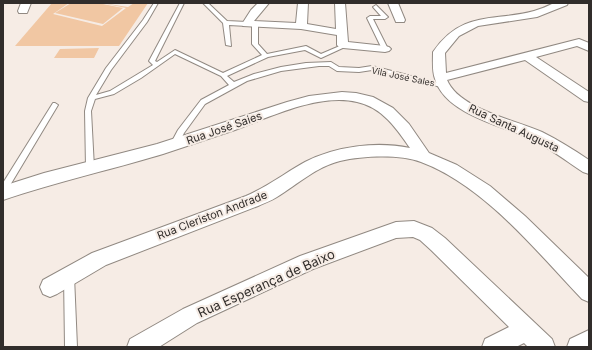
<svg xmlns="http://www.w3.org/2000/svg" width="592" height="350" font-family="Inter,sans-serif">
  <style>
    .green { fill: #f1c7a3 }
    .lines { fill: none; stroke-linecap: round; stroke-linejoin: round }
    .lane-casing { stroke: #918982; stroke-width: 2 }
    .street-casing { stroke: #918982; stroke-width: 2 }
    .lane { fill: #fff; fill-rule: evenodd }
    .street { fill: #fff; fill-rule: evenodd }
    .labels { text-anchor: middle; stroke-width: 4; stroke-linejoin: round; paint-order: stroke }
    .far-street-label { font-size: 9px; fill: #312d2b; stroke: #f6ece5 }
    .street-label { font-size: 11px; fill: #312d2b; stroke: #f6ece5 }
    .near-street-label { font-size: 13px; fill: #312d2b; stroke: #f6ece5 }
  </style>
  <rect width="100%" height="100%" fill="#f6ece5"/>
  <!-- green -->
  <path class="green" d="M52,3H69L53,14L102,26L126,8L102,3L128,7L134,3H148L119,46H15Z
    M71,3H98L123,8L103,24L55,13Z
    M99,48L94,58H54L60,49Z"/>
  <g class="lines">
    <!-- lane casing -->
    <g class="lane-casing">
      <path id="lane" d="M154,3H158L147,22L111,70L96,95L110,91L153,65L149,61L180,3H184L155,61L157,62L175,50L223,73L262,55L252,44V25L255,23L258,25V44L267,54L306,46L321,54L342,45L347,46L321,58L305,50L268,57L227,76L234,82L254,74L281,67L306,63L331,62L339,67L359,68L372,66L447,85L448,86L445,88L372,70L359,72L337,71L329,66H319L281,71L247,81L205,104L184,133L177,147L174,148L170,145L178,130L201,100L229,85L221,76L175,54L141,78L114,94L95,99L91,111L94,168L93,170H87L86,168L85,111L88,98L106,68L143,20Z
        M203,3H208L227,21L247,22L250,24L247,26L229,25L231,46L226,45L223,23Z
        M376,5L388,17L385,19H373L388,49L385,51L382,49L367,18L370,16H381L373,7Z
        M53,103H55L58,105L6,192L3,193V183Z
        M69,271L72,273L74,276L77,347H65L64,276L66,273Z"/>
    </g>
    <!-- street casing -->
    <g class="street-casing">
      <path id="street" d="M21,3H31L27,13H19L18,11Z
        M258,3H269L254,21L296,23L298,3H308L307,24L336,29L335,3H345L348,42L385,46L389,47L391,49L389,51L385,52L343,48L339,47L337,45V35L301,29L243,26L242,24L251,10Z
        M388,3H398L405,20L404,22H396Z
        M554,3H568L567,5L537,17L478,26L459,36L445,53L446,73L579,39L589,43V51L577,46L536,57L589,92V102L584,101L525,60L447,80C459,109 515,120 542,132C558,140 574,150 589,160V174L583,172C566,161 550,148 531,139C502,126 445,114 435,79C432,71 433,61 433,52C462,10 493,22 534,11C541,9 548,6 554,3Z
        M342,92L356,93L373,97L393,108L409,124L429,153L457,165L490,186L525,216L589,278V302L582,299C536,251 485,186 421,162C399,154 363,156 340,161C316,167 298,184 277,197C271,201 264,203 258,206L106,265L57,294L50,297L43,294L40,287L43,280L92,253L246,196C267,187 285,173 305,162C335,146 377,141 410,148C397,129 382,107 357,102C319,93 270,117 235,130C211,138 187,146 163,154C110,170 56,182 3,200V186L44,173L157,144L287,102L309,96Z
        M414,221L432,228L445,238L552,339L555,347H528L524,343L516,347H482L485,339L509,327L431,250L420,240L413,237L396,238L313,269L197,323L159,347H127L130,339L183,309L300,256L396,222Z
        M589,330V347H567L570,339Z"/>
    </g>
    <!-- lane -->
    <use href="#lane" class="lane"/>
    <!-- street -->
    <use href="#street" class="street"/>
  </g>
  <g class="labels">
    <!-- far-street labels -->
    <g class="far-street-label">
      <text transform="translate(403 77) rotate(12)" y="3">Vila José Sales</text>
    </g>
    <!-- street labels -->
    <g class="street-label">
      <text transform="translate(224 128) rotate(-19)" y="4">Rua José Saies</text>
      <text transform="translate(514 128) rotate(25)" y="4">Rua Santa Augusta</text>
      <text transform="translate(212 215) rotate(-21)" y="4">Rua Cleriston Andrade</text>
    </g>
    <!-- near-street labels -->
    <g class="near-street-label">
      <text transform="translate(266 283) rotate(-24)" y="5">Rua Esperança de Baixo</text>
    </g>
  </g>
  <!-- border -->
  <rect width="592" height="350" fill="none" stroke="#312d2b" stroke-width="8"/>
</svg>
